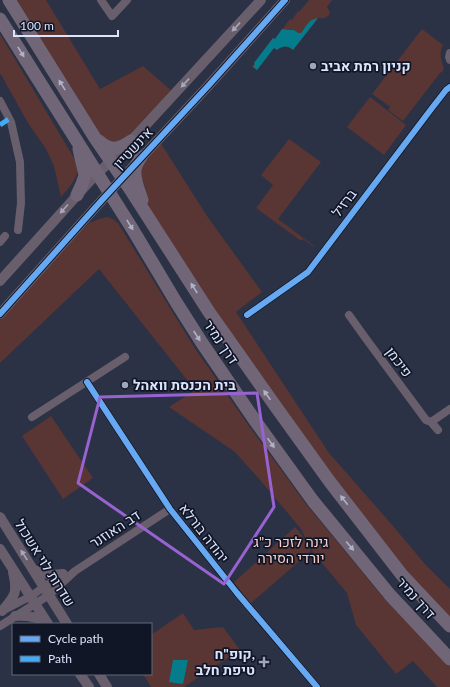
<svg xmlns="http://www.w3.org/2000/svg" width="450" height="687" font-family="Lato,Heebo,sans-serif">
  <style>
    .green { fill: #593533 }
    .water { fill: #047c8b }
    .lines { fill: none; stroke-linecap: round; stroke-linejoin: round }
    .minor { stroke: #695e6c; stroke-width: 8 }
    .tertiary { stroke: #695e6c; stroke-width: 10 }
    .trunk { stroke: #706678; stroke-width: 13 }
    .quiet { stroke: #42abf6; stroke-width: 5; stroke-dasharray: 10 5; stroke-linecap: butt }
    .cycleway-casing { stroke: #101626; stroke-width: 8 }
    .cycleway { stroke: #66a8f1; stroke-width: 6 }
    .oneway { fill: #a8a8bb }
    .oneway2 { fill: #b0b2c7 }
    .marked { fill: none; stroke: #9863d1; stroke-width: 3; stroke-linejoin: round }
    .poi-dot { fill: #9da6bc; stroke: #101626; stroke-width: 1.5 }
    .labels { text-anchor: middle; stroke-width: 3.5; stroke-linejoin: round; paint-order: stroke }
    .poi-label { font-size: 14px; font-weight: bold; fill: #dbe4fc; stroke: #101626; text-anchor: start }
    .street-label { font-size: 14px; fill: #dbe4fc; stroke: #101626 }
    .park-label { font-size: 14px; fill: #fdd1ca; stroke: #101626 }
  </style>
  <rect width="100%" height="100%" fill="#2b3245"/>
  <!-- green -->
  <path class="green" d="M15,0H46L100,89L143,66L173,92L128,140L116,145L101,139Z
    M309,0H332L327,7L330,12L329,15L325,18H318L293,50C287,45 282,46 277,50L274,48L257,70L252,66L273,38L275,39L290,19L292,20L298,11L299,12Z
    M422,29L443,45C438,55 442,59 444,69L442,72L440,73L403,121L388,110L390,107L372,94Z
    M0,34L77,163C81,176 69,187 61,197L54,166L46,149L28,123L0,73Z
    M370,97L406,125L384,155L347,127Z
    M289,139L321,162L278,219L314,246V247L303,239L301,241L256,208L273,185L261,175Z
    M160,142L207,216L262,292L236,312L329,453L387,519L425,564L450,589V621L406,573L320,461L215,310L149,212L138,179L142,161Z
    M107,217L113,219L118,223L194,347L249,426L306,504L382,596L450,666V687H437L413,661L396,674L356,625L347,593L313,552L301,529L260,480L235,452L169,407L195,390L99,269L0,363V318L73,238L89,223L99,219Z
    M51,416L93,478L63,499L22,436Z
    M295,527L302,535L311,551L250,604L232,584Z
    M183,613L194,630L223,627L240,650L184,687H151L143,674H151V635Z"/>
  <!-- water -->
  <path class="water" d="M318,18L293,50C287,45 282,46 277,50L274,48L257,70L253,67L255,64L254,63L273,38L275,39L282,29L289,30H294L298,33H301C307,26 307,20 318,18Z
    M173,660H188L183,684L169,682Z"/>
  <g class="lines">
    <!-- minor -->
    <path class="minor" d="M101,0L112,16L127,0
      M450,53L449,57L450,60
      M0,101L11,122L20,162L21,203L18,230
      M0,242L5,236
      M247,315L308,272L432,108L446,90L450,87
      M349,315L364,336L426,420L431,422L438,430
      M87,382L170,509L237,593L317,687
      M32,417L125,357
      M431,422L450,409
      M6,609L31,596L63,574
      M0,626L49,595L75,571L170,509"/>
    <!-- tertiary -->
    <path class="tertiary" d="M0,281L90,181L131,141L261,0
      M0,314L102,200L209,85L285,0
      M0,517L67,624
      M0,549L48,624
      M34,570L51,575L63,574
      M2,611C15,596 18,593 13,572
      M15,616C27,615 37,617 47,622
      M80,674L89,687
      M99,674L107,687"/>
    <!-- trunk -->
    <path class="trunk" d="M9,0L95,138L130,189L209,312L276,407L330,482L402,575L450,626
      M0,19L133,230L176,302L202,343L256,422L313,501L327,518L390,595L450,659
      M99,141C110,151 118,150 131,141
      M141,157C139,160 137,163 136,166C132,175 139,191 142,200
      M77,195L82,184L85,175L79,149"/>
    <!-- quiet -->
    <path class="quiet" d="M0,125L9,119"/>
    <!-- cycleway casing -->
    <g class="cycleway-casing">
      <path id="cycleway" d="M0,314L102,200L209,85L285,0
        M247,315L308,272L432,108L446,90L450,87
        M87,382L170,509L237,593L317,687"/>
    </g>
    <!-- cycleway -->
    <use href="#cycleway" class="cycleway"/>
  </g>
  <!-- one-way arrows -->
  <defs><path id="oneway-solid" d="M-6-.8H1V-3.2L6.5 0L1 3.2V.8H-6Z"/></defs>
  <g class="oneway">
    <use href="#oneway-solid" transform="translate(236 27) rotate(133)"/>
    <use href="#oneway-solid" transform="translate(185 83) rotate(133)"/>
    <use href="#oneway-solid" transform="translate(64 209) rotate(132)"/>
    <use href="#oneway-solid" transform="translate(24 555) rotate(-123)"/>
  </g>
  <g class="oneway2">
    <use href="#oneway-solid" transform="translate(21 52) rotate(58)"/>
    <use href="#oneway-solid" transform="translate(62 85) rotate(-122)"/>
    <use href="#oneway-solid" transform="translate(130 225) rotate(58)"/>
    <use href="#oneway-solid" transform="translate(194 288) rotate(-123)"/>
    <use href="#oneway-solid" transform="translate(197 336) rotate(57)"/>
    <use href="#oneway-solid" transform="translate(267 395) rotate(-125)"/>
    <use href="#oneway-solid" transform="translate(271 443) rotate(54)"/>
    <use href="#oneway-solid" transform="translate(344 500) rotate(-128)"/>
    <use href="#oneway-solid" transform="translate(350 546) rotate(50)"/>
  </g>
  <!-- marked area -->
  <path class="marked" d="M257,393L274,507L224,584L78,483L100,397Z"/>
  <!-- markers -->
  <g class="poi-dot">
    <circle cx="313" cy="66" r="4"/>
    <circle cx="125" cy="385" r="4"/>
    <path d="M262 656h4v4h4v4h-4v4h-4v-4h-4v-4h4z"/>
  </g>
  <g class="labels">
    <!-- poi labels -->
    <g class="poi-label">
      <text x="321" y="71">קניון רמת אביב</text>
      <text x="133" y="390">בית הכנסת וואהל</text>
      <text x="255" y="659" text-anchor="end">קופ"ח,<tspan x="255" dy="16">טיפת חלב</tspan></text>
    </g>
    <!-- street labels -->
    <g class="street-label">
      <text transform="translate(133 148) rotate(-47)" y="5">אינשטיין</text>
      <text transform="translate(344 203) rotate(-53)" y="5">ברזיל</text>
      <text transform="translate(221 342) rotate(56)" y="5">דרך נמיר</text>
      <text transform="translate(399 362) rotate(53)" y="5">פיכמן</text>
      <text transform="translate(115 529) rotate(-33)" y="5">דב האוזנר</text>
      <text transform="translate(204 533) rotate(52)" y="5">יהודה בורלא</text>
      <text transform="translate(45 563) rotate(58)" y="5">שדרות לוי אשכול</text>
      <text transform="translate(416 598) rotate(48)" y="5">דרך נמיר</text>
    </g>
    <!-- park labels -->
    <g class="park-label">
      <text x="291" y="547">גינה לזכר כ"ג<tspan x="291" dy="16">יורדי הסירה</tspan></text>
    </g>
  </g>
  <!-- legend -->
  <rect x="12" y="623" width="140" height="52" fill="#101626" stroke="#61687c"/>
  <rect x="20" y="636" width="20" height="6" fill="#66a8f1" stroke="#61687c"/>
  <text x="48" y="643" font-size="12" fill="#dbe4fc">Cycle path</text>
  <rect x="20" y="656" width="20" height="6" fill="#42abf6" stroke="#61687c"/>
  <text x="48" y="663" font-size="12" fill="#dbe4fc">Path</text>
  <!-- scale -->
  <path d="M14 30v6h104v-6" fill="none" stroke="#dbe4fc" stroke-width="2"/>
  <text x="20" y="30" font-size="12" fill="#dbe4fc" stroke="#101626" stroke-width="3" paint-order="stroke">100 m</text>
</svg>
